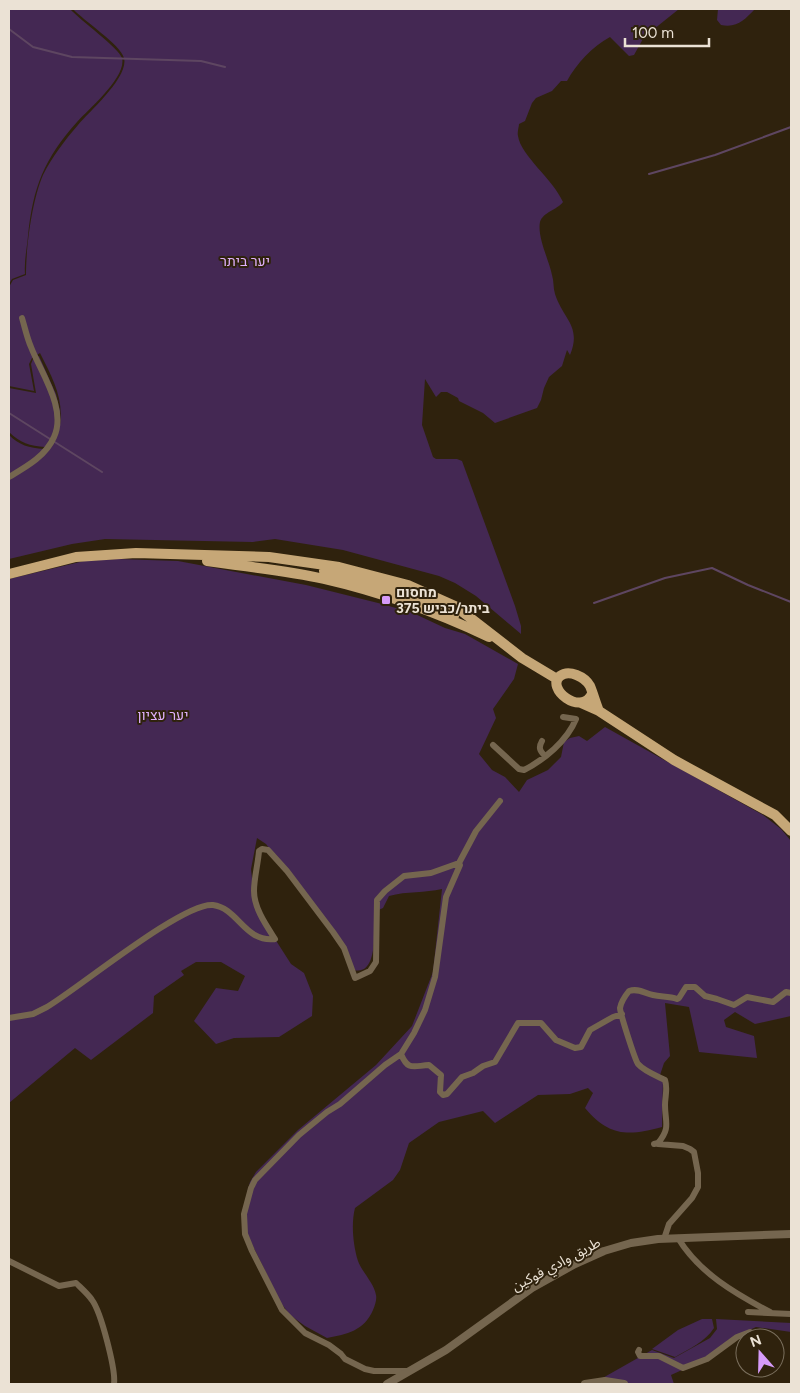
<svg xmlns="http://www.w3.org/2000/svg" width="800" height="1393" font-family="Figtree,'Noto Sans Arabic',Heebo,sans-serif">
  <style>
    .green { fill: #442853 }
    .lines { fill: none; stroke-linecap: round; stroke-linejoin: round }
    .stream { stroke: #5e4661; stroke-width: 2 }
    .minor { stroke: #75664f; stroke-width: 6 }
    .tertiary { stroke: #75664f; stroke-width: 8 }
    .primary { stroke: #c6a777; stroke-width: 10 }
    .poi-dot { fill: #d69bf9; stroke: #2f220d; stroke-width: 2 }
    .labels { text-anchor: middle; stroke-width: 4; stroke-linejoin: round; paint-order: stroke }
    .park-label { font-size: 14px; fill: #dfb0fc; stroke: #2f220d }
    .poi-label { font-size: 14px; font-weight: bold; fill: #ebe2d5; stroke: #2f220d; text-anchor: start }
    .street-label { font-size: 14px; fill: #ebe2d5; stroke: #2f220d }
  </style>
  <rect width="100%" height="100%" fill="#2f220d"/>
  <!-- green -->
  <path class="green" d="M9,9H70C80,20 119,48 122,58C127,77 89,109 77,122C44,159 33,187 28,236C27,248 24,261 25,274L12,279L9,284Z
    M73,9H679L644,37L634,55L629,56L610,37C592,47 577,63 567,81H561L552,91L536,98L532,103L525,121L519,124C519,127 517,132 518,136C521,156 553,179 563,202C557,210 543,212 540,222C537,237 549,260 552,275C554,281 553,288 555,294C563,319 582,326 570,355L567,350L562,366L549,377L544,388L541,400L537,408L495,423L483,413L459,401L458,398L447,392H441L436,397L425,379L422,425L433,457L436,459H457L462,461L515,606L521,626V634L476,596L455,583L439,576L343,550L275,539L253,542L105,539L72,544L9,559V435C19,445 29,448 44,449L45,447C30,446 20,443 9,432V388L36,393L31,364L33,359L39,356L56,394L60,411L57,426L60,425C64,398 52,377 40,353L32,358L29,364L34,391L9,386V287L13,280L26,275C26,246 32,201 43,175C52,157 65,140 78,125C90,111 129,77 124,58C121,45 84,21 73,9Z
    M718,9H755C744,20 738,28 721,25L717,20Z
    M118,559L178,561L306,585L382,604L413,613L445,628L465,634L518,664L514,679L493,709L496,718L479,754L492,770L505,777L519,792L527,780L548,770L561,757L564,742L570,738L579,736L587,741L605,727L763,815L781,829L791,841V1016L755,1024L735,1012L724,1020L726,1027L754,1036L757,1058L699,1052L689,1007L665,1003L670,1056L664,1063L660,1075L663,1078L662,1127C629,1136 609,1137 585,1108L593,1093L588,1088L570,1094L538,1095L495,1123L483,1111L439,1122L409,1143L400,1170L393,1180L355,1208C351,1223 353,1245 358,1261C362,1272 374,1283 376,1295C377,1299 375,1305 373,1310C364,1331 347,1334 327,1338L305,1326L290,1315L281,1303L246,1232L247,1193L250,1182L256,1172L298,1130L376,1065L412,1026L433,972L442,889C425,893 407,891 389,896L383,908L374,912C374,927 379,980 351,969L336,936L266,844L257,838L251,869L254,898L275,939L291,964L304,973L313,996L312,1016L279,1037L234,1038L216,1044L194,1021L216,988L238,991L245,976L221,962H196L181,971L184,975L154,996L153,1013L91,1060L75,1048L9,1103V579L84,561Z
    M702,1319H712L714,1328C705,1342 689,1349 675,1357L652,1349L678,1330Z
    M716,1319L791,1323V1332L756,1327L728,1340L721,1348L693,1365L671,1375L674,1384H592L652,1350L674,1358L710,1338L717,1329Z"/>
  <g class="lines">
    <!-- stream -->
    <path class="stream" d="M9,29L33,47L72,57L201,61L225,67
      M649,174L715,155L791,127
      M9,413L102,472
      M594,603L665,578L712,568L748,585L791,602"/>
    <!-- minor -->
    <path class="minor" d="M9,477C26,467 46,456 54,437C67,409 41,373 31,347C27,338 25,328 22,318
      M542,741C538,748 540,751 545,756
      M493,745L519,769L524,770C544,760 567,741 576,719L563,717
      M275,939C266,925 254,908 254,891C254,878 258,864 259,851L262,849L268,850L287,871L333,932L344,948L355,978L370,971L376,962L377,900L385,891L404,876L431,873L459,863
      M9,1018L33,1014L47,1007C79,988 183,902 213,905C238,908 245,943 275,939
      M401,1054C408,1071 413,1066 429,1065L441,1075L440,1092L443,1095L447,1094L462,1077L473,1073L483,1066L495,1062L518,1023H541L556,1040L575,1048L581,1047L590,1030L613,1017L622,1014
      M654,1144L658,1143C671,1128 665,1122 665,1105C665,1096 668,1089 665,1080C657,1076 644,1071 638,1064C635,1060 620,1013 620,1008C621,1002 625,996 629,991C638,988 644,993 653,995C661,997 669,996 677,999L679,998L686,987H695L705,996L717,999L734,1005L747,997L773,1002L786,992L791,993
      M658,1144L683,1146L690,1149L694,1152L698,1173V1187L692,1198L669,1224L664,1239
      M678,1238C699,1273 736,1294 770,1312
      M9,1261L59,1286L76,1283C81,1288 88,1294 92,1300C101,1312 116,1370 114,1384
      M748,1312L791,1314
      M639,1350L638,1352L640,1356H659L683,1368L707,1359L737,1337L750,1332
      M409,1371H374L365,1369L345,1359L341,1354L329,1345L305,1333L282,1310L252,1251L245,1234L244,1214L251,1188L255,1180L299,1135L327,1112L340,1104L385,1065L401,1054L414,1033L425,1010L435,977L446,897L460,865L459,863L476,831L500,801"/>
    <!-- tertiary -->
    <path class="tertiary" d="M387,1384L446,1350L532,1288L575,1264L604,1251L631,1243L658,1239L791,1234
      M585,1384L605,1381L624,1384"/>
    <!-- primary -->
    <path class="primary" d="M207,561C246,567 286,570 324,579C381,592 436,612 489,637
      M324,571C369,582 413,594 454,616
      M9,574L76,557L136,553L269,557L339,567L408,585L455,606L522,658L557,679
      M592,694C581,717 545,688 560,676C569,669 585,677 590,686C593,693 596,704 599,711
      M581,703L599,711L674,760L775,815L791,831"/>
  </g>
  <!-- markers -->
  <rect class="poi-dot" x="381" y="595" width="10" height="10" rx="2.5"/>
  <g class="labels">
    <!-- park labels -->
    <g class="park-label">
      <text x="245" y="266">יער ביתר</text>
      <text x="163" y="720">יער עציון</text>
    </g>
    <!-- poi labels -->
    <g class="poi-label">
      <text x="396" y="597">מחסום<tspan x="396" dy="16">ביתר/כביש 375</tspan></text>
    </g>
    <!-- street labels -->
    <g class="street-label">
      <text transform="translate(556 1264) rotate(-28)" y="5">طريق وادي فوکين</text>
    </g>
  </g>
  <!-- border -->
  <rect width="800" height="1393" fill="none" stroke="#ebe2d5" stroke-width="20"/>
  <!-- north arrow -->
  <g transform="translate(760 1353) rotate(340)"><circle r="24" fill="#2f220d" stroke="#7a6f5d"/>
  <path d="M0-4L9 19L0 12L-9 19Z" fill="#d69bf9"/>
  <text y="-8" font-size="14" font-weight="bold" text-anchor="middle" fill="#ebe2d5">N</text>
  </g>
  <!-- scale -->
  <path d="M625 38v8h84v-8" fill="none" stroke="#ebe2d5" stroke-width="2.5"/>
  <text x="632" y="38" font-size="15" fill="#ebe2d5" stroke="#2f220d" stroke-width="4" paint-order="stroke">100 m</text>
</svg>
